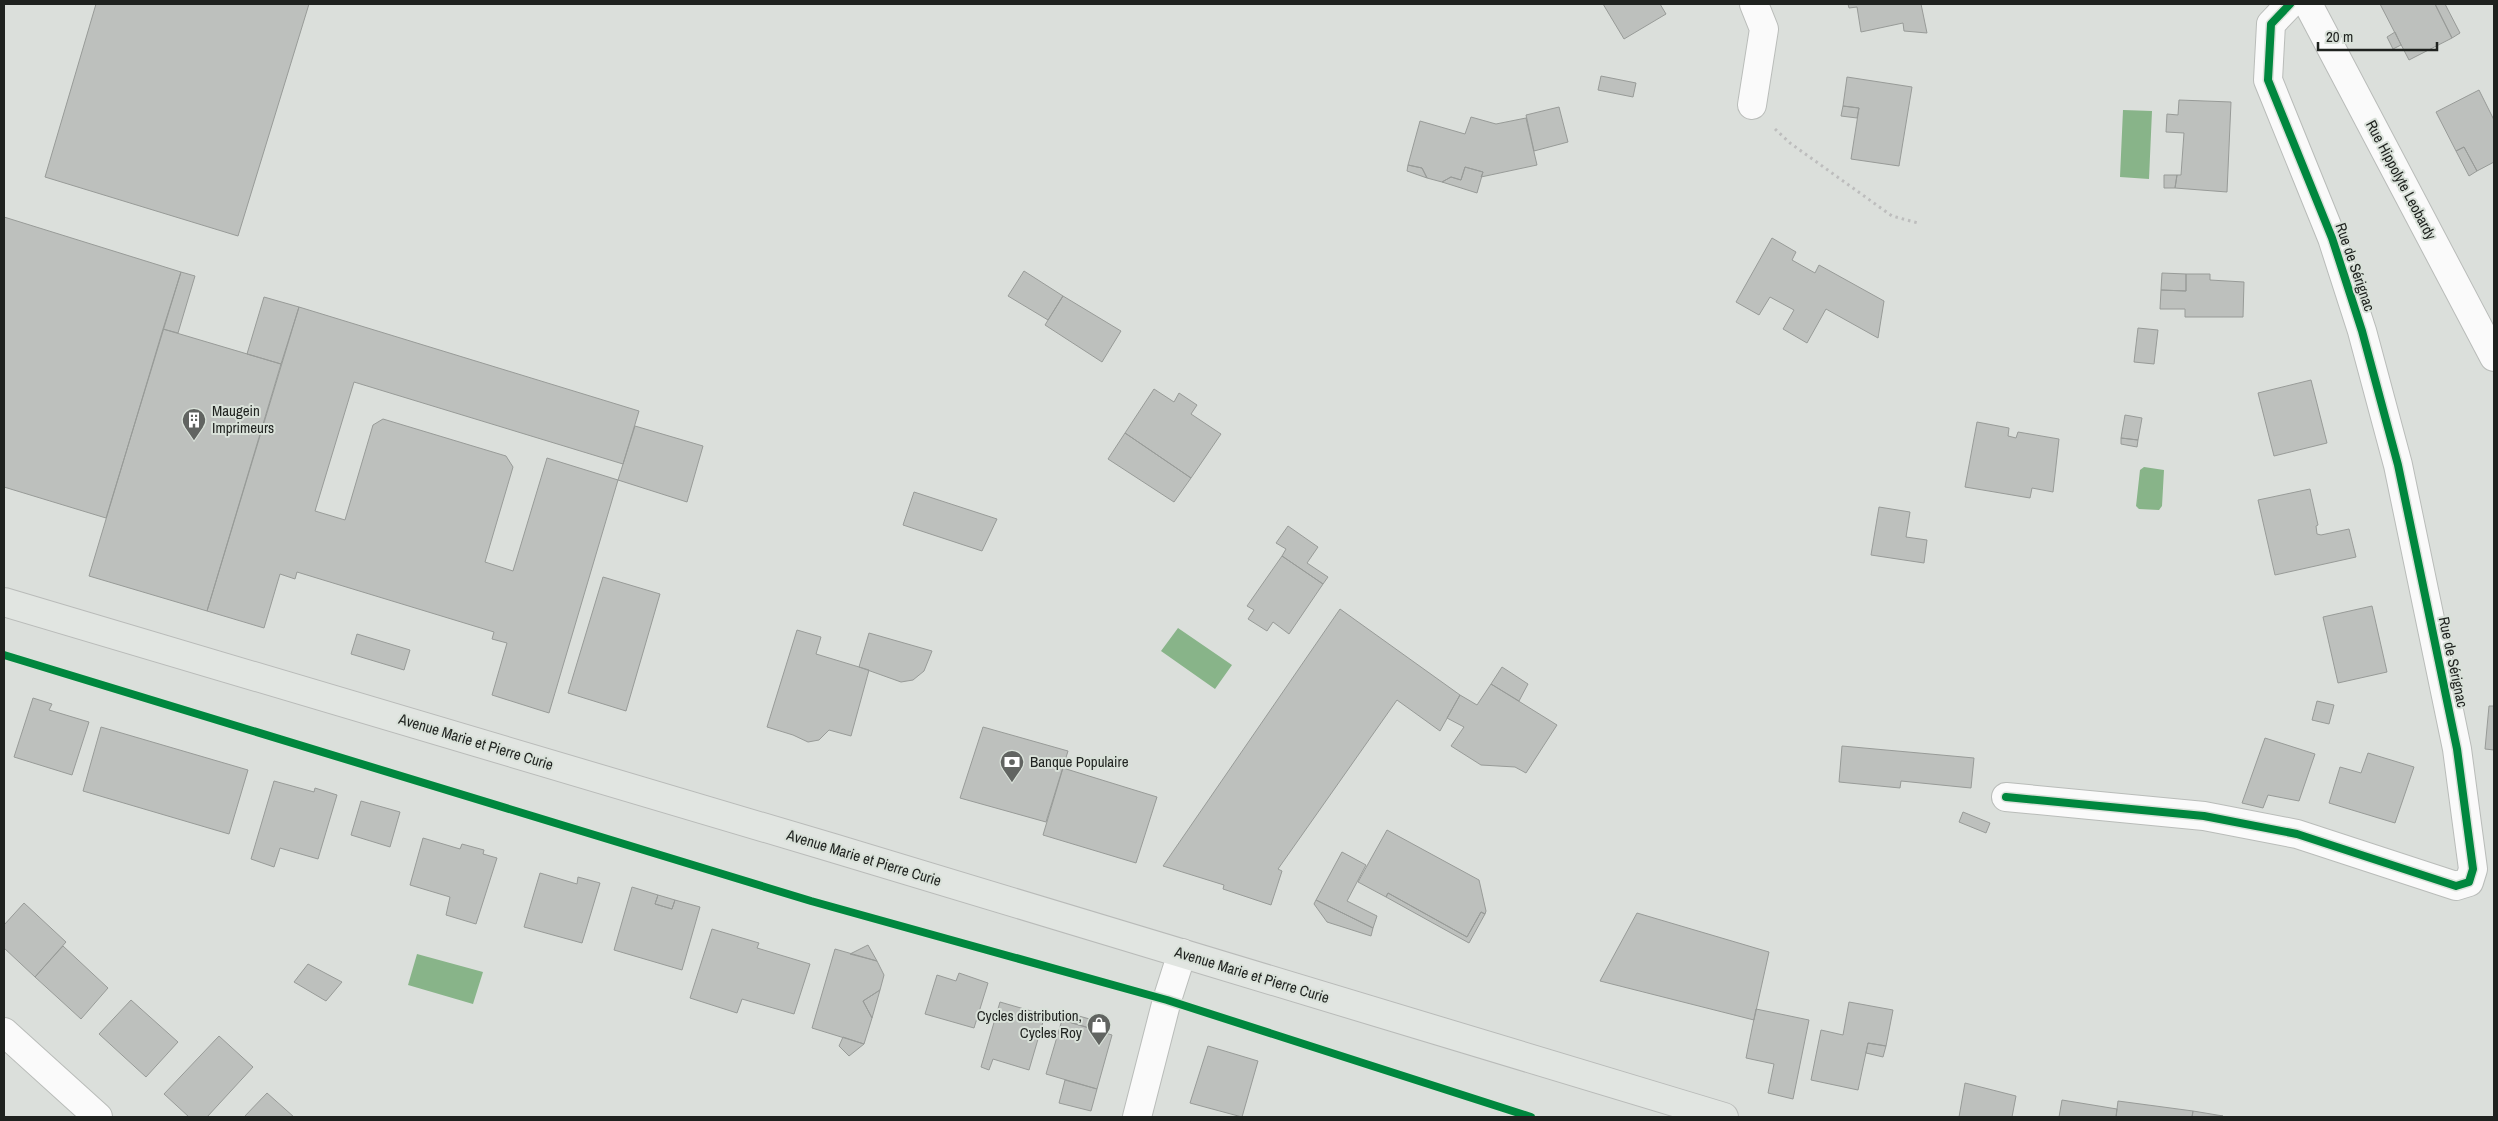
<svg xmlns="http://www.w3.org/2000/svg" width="2498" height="1121" font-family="'Archivo Narrow',sans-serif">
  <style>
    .water { fill: #88b489 }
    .building { fill: #bdc0bd; stroke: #989b98 }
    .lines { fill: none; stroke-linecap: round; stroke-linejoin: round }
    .minor-casing { stroke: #b9bcb9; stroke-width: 30 }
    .major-casing { stroke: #b9bbb9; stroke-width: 30 }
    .path { stroke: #bdbdbd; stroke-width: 3; stroke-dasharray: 2.5 4; stroke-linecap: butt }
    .minor { stroke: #fafafa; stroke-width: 28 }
    .major { stroke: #e1e5e1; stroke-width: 28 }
    .cycleway-casing { stroke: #d9e1d9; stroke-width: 11 }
    .cycleway { stroke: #00873e; stroke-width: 8 }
    .labels { text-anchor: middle; stroke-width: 4; stroke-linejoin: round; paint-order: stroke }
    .street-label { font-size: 15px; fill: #1f221f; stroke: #d9e1d9 }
    .poi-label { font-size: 15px; fill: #1f221f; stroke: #d9e1d9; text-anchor: start }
  </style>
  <rect width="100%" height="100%" fill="#dbdfdb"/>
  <!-- water -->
  <path class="water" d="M2123,110L2152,111L2149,179L2120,177Z
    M2144,467L2164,470L2162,506L2159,510L2139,509L2136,506L2140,470Z
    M1178,628L1232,665L1215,689L1161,651Z
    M417,954L483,972L473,1004L408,985Z"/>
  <!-- building -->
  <path class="building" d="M96,4H309L238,236L45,177Z
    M1603,4H1660L1666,14L1624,39Z
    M1848,4H1921L1927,33L1904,31L1903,23L1861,32L1857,7L1849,8Z
    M2380,4H2435L2452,38L2409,60Z
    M2435,4H2445L2460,33L2452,38Z
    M2395,32L2401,45L2393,49L2387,37Z
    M1601,76L1636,83L1633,97L1598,90Z
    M1847,77L1912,87L1899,166L1851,159L1859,108L1843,106Z
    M2479,90L2494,120V162L2477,171L2464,147L2456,151L2436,112Z
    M2179,100L2231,102L2227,192L2175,188L2177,175H2181L2184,133L2166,132L2167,114L2178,115Z
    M1843,106L1859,108L1857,118L1841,116Z
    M1559,107L1568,142L1534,151L1526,115Z
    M1471,117L1496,124L1526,118L1537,165L1481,177L1483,172L1465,167L1461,180L1451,177L1442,182L1427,178L1422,168L1408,165L1420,121L1465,134Z
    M2464,147L2477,171L2469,176L2456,151Z
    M1408,165L1422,168L1427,178L1407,171Z
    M1465,167L1483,172L1477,193L1442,182L1451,177L1461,180Z
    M2164,175H2177L2175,188H2164Z
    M4,217L181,272L106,518L4,487Z
    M1772,238L1796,252L1792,260L1815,273L1819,265L1884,301L1878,338L1826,309L1807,343L1783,329L1794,310L1770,297L1759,315L1736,302Z
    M1024,271L1063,296L1048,320L1008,296Z
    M181,272L195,276L178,333L163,329Z
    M2162,273L2186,274V291L2161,290Z
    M2186,274H2210V280L2244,282L2243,317H2185V309H2160L2161,290L2186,291Z
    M1063,296L1121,331L1102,362L1045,325Z
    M264,297L299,307L281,364L247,354Z
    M299,307L639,411L623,464L354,382L315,511L345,520L373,425L383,419L506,456L513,467L485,562L513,571L547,458L618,480L549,713L492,695L507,643L492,639L494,632L297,572L295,579L280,574L264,628L207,611Z
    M2138,328L2158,330L2154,364L2134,362Z
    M163,329L281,364L207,611L89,576Z
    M2311,380L2327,443L2274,456L2258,393Z
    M1154,389L1174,402L1179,393L1197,405L1191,414L1221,434L1191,478L1125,433Z
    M2125,415L2142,418L2138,440L2121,438Z
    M1977,422L2009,428L2008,436L2016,438L2018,432L2059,439L2053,492L2032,488L2030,498L1965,487Z
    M635,426L703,446L687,502L618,480Z
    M1125,433L1191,478L1174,502L1108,459Z
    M2121,438L2138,440L2137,447L2121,444Z
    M2310,489L2318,525L2316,526L2317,534L2321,535L2349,529L2356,557L2275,575L2258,500Z
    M914,492L997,519L982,551L903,525Z
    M1879,507L1910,512L1906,537L1927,540L1924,563L1871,555Z
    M1288,526L1318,547L1307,563L1328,577L1323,584L1282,556L1286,549L1276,543Z
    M1282,556L1323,584L1289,634L1273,622L1267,631L1248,619L1254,610L1247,606Z
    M603,577L660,594L626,711L568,693Z
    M2372,606L2387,672L2338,683L2323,617Z
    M1340,609L1460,695L1440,731L1397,700L1278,869L1282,871L1271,905L1223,889L1224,885L1163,866Z
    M797,630L821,637L816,654L869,670L851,736L829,730L819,740L808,742L793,735L767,727Z
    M869,633L932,651L924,671L913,680L901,682L859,667Z
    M357,634L410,650L404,670L351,654Z
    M1502,667L1528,684L1519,701L1491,684Z
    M1491,684L1557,725L1526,773L1515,767L1481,765L1451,746L1464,727L1447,718L1460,695L1477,705Z
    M33,698L52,704L49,710L89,722L72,775L14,757Z
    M2317,701L2334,705L2329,724L2312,720Z
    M2489,706H2494V750L2485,749Z
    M101,727L248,770L229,834L83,791Z
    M983,727L1068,751L1046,822L960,798Z
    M2265,738L2315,754L2299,801L2268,795L2263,808L2242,803Z
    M1842,746L1974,758L1971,788L1901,781L1900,788L1839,782Z
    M2368,753L2414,767L2395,823L2329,803L2340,767L2361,773Z
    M1063,768L1157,797L1136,863L1043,835Z
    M274,781L314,792L315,788L337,795L318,859L280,848L274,867L251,859Z
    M361,801L400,812L390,847L351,835Z
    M1963,812L1990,823L1986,833L1959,822Z
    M1387,830L1479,880L1486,911L1485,914L1481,912L1467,937L1388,893L1386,897L1358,882Z
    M423,838L460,849L462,844L484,850L483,854L497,858L476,924L446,915L450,897L410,885Z
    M1342,852L1366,865L1347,901L1377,916L1373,928L1316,900Z
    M540,873L577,884L578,877L600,883L582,943L524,927Z
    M632,887L658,895L655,904L672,909L675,900L700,907L682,970L614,950Z
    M1388,893L1467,937L1481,912L1485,914L1469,943L1386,897Z
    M658,895L675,900L672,909L655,904Z
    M1316,900L1373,928L1371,936L1327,922L1314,904Z
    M24,903L66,942L35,977L4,948V925Z
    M1637,913L1769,952L1754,1020L1600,981Z
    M712,929L759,943L757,948L810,964L794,1014L742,999L737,1013L690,998Z
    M868,945L877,961L850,954Z
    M63,946L108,988L81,1019L35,977Z
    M835,949L877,961L884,975L880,990L863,1001L872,1018L864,1044L812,1028Z
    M308,964L342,982L326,1001L294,982Z
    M959,973L988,983L974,1028L925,1014L937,975L956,981Z
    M880,990L872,1018L863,1001Z
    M131,1000L178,1042L146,1077L99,1034Z
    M1000,1002L1045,1015L1029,1070L993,1059L989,1070L981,1067Z
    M1849,1002L1893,1010L1886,1046L1868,1043L1858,1090L1811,1080L1821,1030L1843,1035Z
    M1756,1009L1809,1020L1793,1099L1768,1093L1774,1064L1746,1058Z
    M1065,1012L1093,1020L1090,1028L1062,1020Z
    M1062,1020L1112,1035L1097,1089L1046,1074Z
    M219,1036L253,1067L207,1117H189L164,1094Z
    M843,1037L864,1044L849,1056L839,1046Z
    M1868,1043L1886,1046L1883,1057L1866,1053Z
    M1208,1046L1258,1061L1242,1117L1190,1103Z
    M1065,1080L1097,1089L1091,1111L1059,1103Z
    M1965,1083L2016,1096L2012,1117H1959Z
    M267,1093L294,1117H244Z
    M2062,1100L2117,1109L2116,1117H2059Z
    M2118,1101L2193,1111L2192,1117H2116Z
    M2193,1111L2223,1116L2192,1117Z"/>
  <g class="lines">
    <!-- minor casing -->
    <g class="minor-casing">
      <path id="minor" d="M2308,4L2494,357
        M1752,105L1764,29L1754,4
        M2006,797L2204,816L2297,834L2456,886L2469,882L2473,869L2457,749L2398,465L2362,331L2332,238L2268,80L2271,24L2290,4
        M4,1032L98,1117
        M1137,1117L1167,1000L1182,953"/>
    </g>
    <!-- major casing -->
    <g class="major-casing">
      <path id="major" d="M4,602L833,848L1724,1117"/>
    </g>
    <!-- path -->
    <path class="path" d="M1775,129L1790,143L1892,216L1918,223"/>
    <!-- minor -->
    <use href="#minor" class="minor"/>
    <!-- major -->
    <use href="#major" class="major"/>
    <!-- cycleway casing -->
    <g class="cycleway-casing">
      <path id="cycleway" d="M4,655L811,901L1167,1000L1531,1117
        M2006,797L2204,816L2297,834L2456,886L2469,882L2473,869L2457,749L2398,465L2362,331L2332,238L2268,80L2271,24L2290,4"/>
    </g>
    <!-- cycleway -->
    <use href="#cycleway" class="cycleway"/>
  </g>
  <!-- icons -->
  <defs>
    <g id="building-pin" transform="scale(1.25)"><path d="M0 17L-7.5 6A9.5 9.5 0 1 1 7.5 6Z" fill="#616461" stroke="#d9e1d9"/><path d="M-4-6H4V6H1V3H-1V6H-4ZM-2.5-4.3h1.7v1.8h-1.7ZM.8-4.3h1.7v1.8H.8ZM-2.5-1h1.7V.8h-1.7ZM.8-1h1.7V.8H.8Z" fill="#fff"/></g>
    <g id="bank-pin" transform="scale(1.25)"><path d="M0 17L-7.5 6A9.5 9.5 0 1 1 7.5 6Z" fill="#616461" stroke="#d9e1d9"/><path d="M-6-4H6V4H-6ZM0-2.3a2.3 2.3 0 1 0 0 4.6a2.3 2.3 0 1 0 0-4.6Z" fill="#fff"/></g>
    <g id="shop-pin" transform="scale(1.25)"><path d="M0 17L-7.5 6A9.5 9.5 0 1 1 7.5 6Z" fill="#616461" stroke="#d9e1d9"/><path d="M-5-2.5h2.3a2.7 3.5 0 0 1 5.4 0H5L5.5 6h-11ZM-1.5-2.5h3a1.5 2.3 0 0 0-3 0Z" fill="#fff"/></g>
  </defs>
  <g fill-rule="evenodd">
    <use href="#building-pin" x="194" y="420"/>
    <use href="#bank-pin" x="1012" y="762"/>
    <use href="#shop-pin" x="1099" y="1025"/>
  </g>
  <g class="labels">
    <!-- street labels -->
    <g class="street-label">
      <text transform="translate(2401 180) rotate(62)" y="5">Rue Hippolyte Leobardy</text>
      <text transform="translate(2355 267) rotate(71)" y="5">Rue de Sérignac</text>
      <text transform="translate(2453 662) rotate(78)" y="5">Rue de Sérignac</text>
      <text transform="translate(476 742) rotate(17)" y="5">Avenue Marie et Pierre Curie</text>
      <text transform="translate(864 858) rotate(17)" y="5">Avenue Marie et Pierre Curie</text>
      <text transform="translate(1252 975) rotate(17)" y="5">Avenue Marie et Pierre Curie</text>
    </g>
    <!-- poi labels -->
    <g class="poi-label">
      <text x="212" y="416">Maugein<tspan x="212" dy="17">Imprimeurs</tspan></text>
      <text x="1030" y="767">Banque Populaire</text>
      <text x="1082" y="1021" text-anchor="end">Cycles distribution,<tspan x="1082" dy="17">Cycles Roy</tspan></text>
    </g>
  </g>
  <!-- border -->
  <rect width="2498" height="1121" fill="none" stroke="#1f221f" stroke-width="10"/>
  <!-- scale -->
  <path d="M2318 42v8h119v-8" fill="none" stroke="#1f221f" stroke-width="2.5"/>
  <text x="2326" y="42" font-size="15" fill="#1f221f" stroke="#d9e1d9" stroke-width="4" paint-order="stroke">20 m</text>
</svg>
